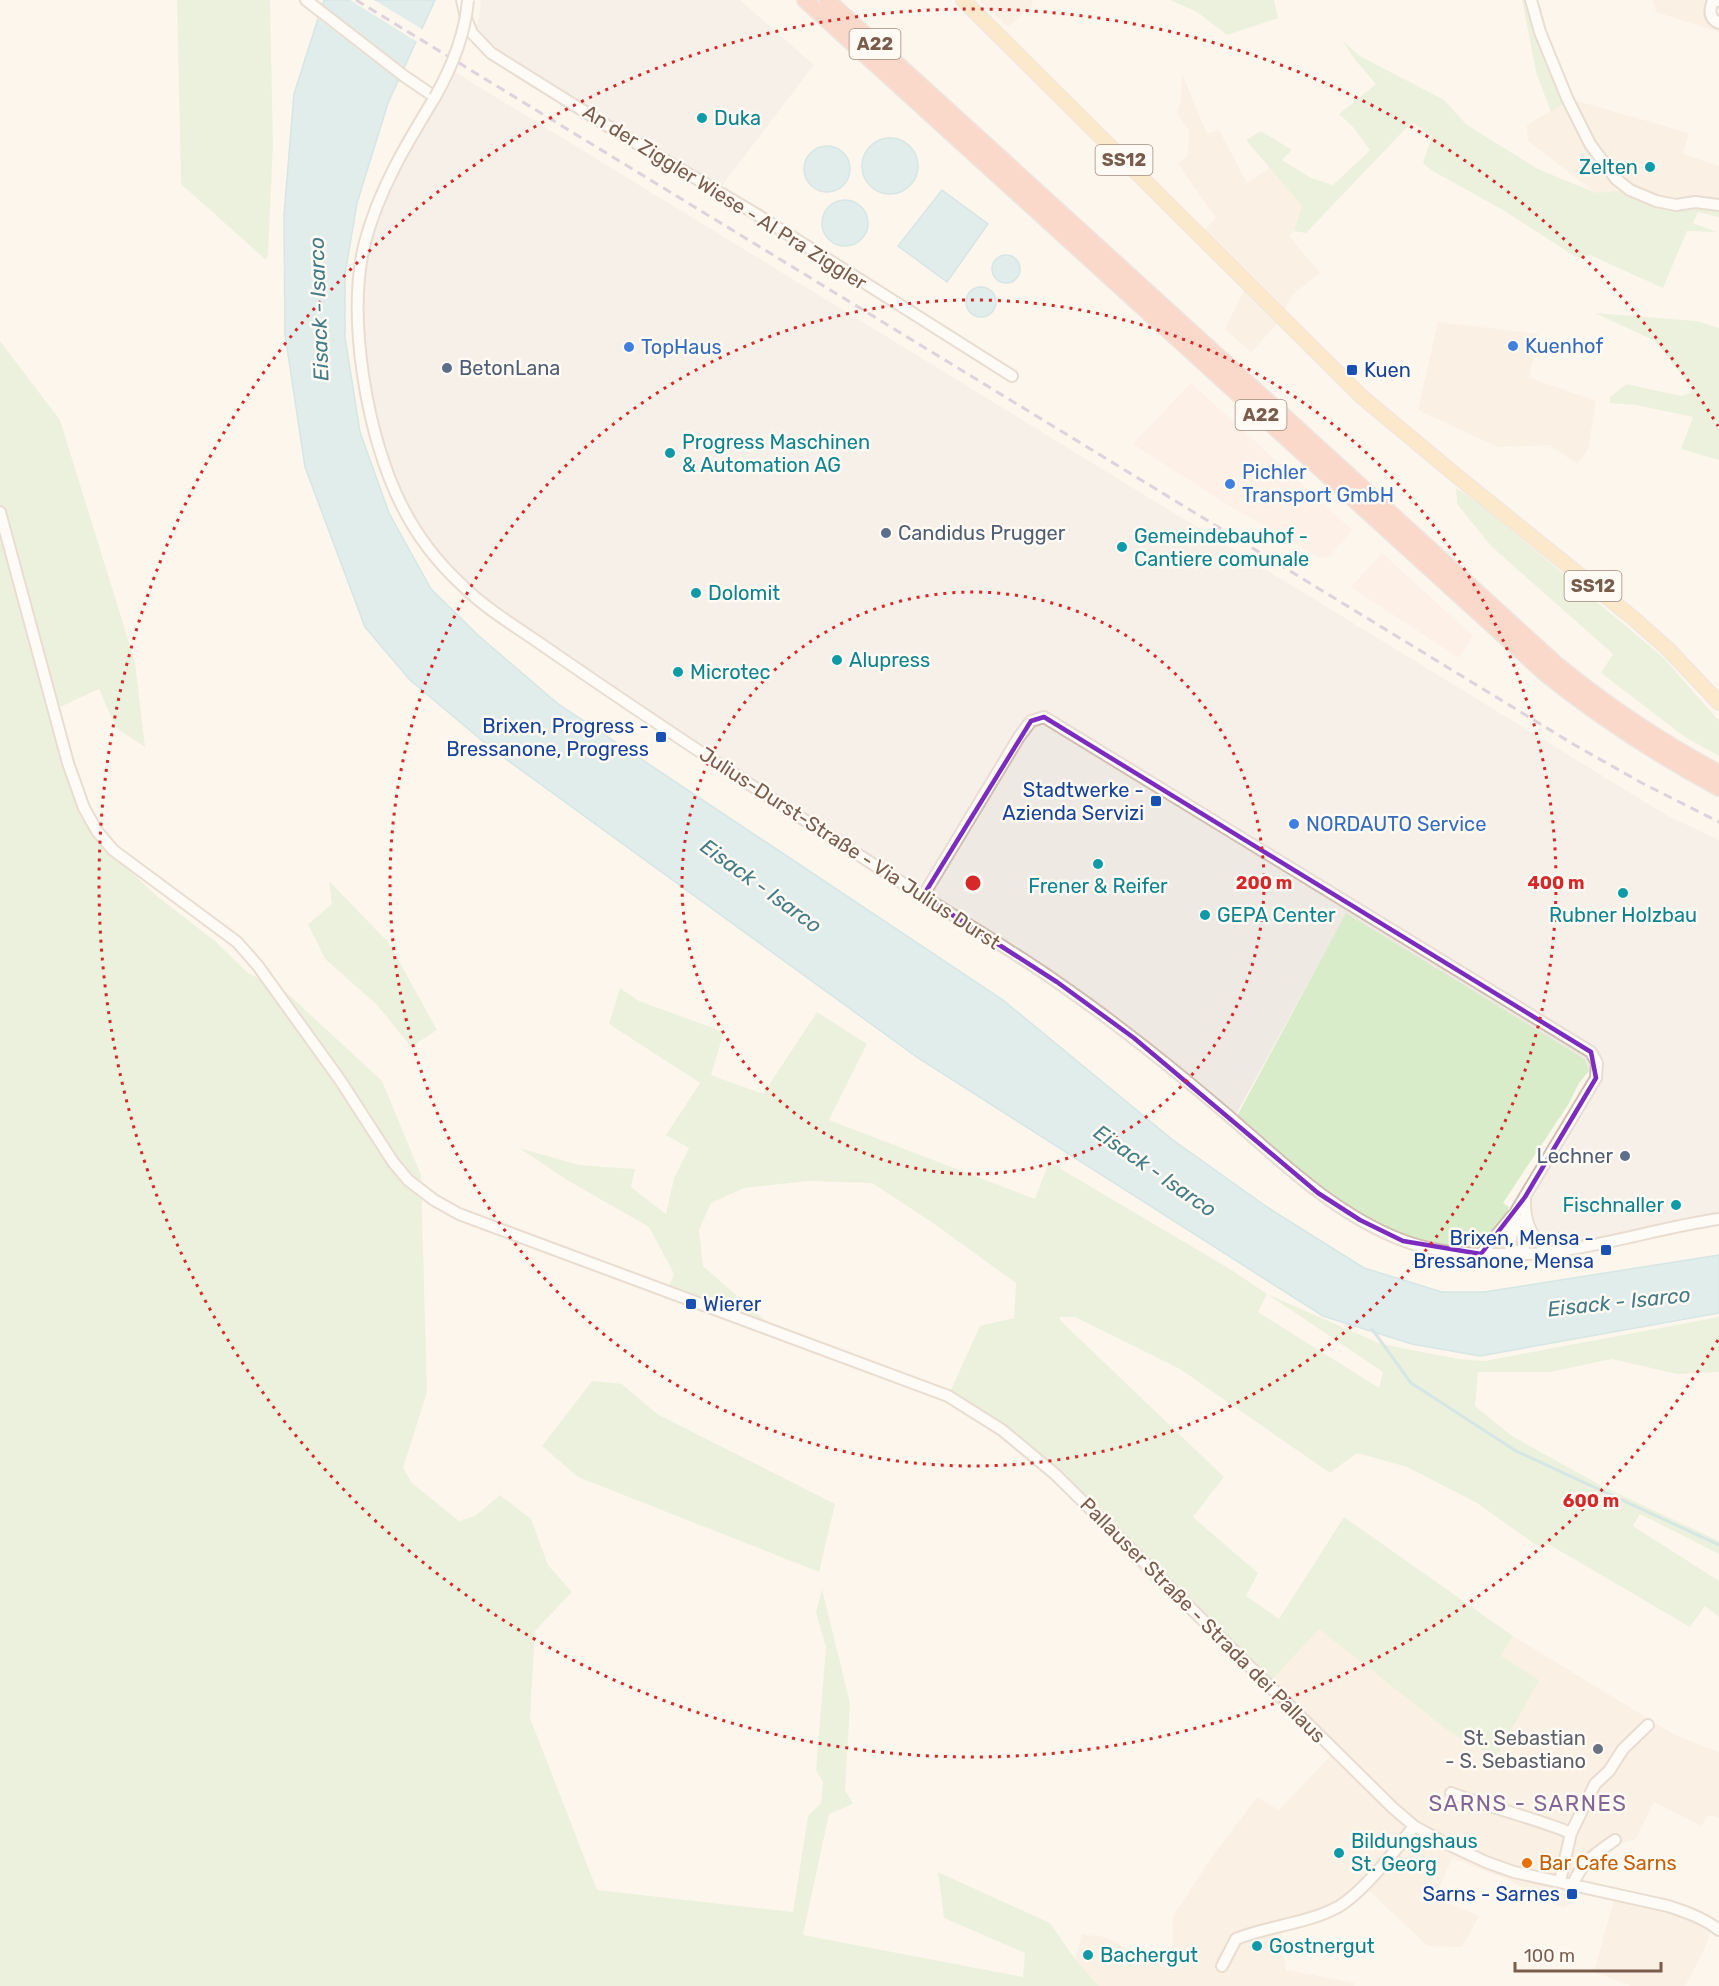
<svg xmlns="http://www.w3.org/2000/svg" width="1719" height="1986" font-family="Rubik,sans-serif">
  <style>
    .residential { fill: #f5e8da }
    .commercial { fill: #fde8e0 }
    .industrial { fill: #efe9e4 }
    .green { fill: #d8ecc9; fill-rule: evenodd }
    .water { fill: #bfe3e8; stroke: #a5d3da; stroke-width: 1.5 }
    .pier { fill: #fdf6ec }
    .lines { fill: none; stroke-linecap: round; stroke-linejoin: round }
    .stream { stroke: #a5d3da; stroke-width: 3 }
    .minor-casing { stroke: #d1beb0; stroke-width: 14 }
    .major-casing { stroke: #dad1cd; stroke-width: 16 }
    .highway-casing { stroke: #dad1cd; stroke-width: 18 }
    .minor { stroke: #fff; stroke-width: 10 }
    .major { stroke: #fbd9a5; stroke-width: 14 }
    .highway { stroke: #f7b7a3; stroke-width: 15 }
    .rail { stroke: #b9a8c9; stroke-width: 3; stroke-dasharray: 9 6; stroke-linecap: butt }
    .minor-bridge-casing { stroke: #d1beb0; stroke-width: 14; stroke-linecap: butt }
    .minor-bridge { stroke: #fff; stroke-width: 10 }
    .marked { fill: none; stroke: #7b2cbf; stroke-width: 4.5; stroke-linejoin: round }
    .ring { fill: none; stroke: #d62828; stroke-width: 3; stroke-dasharray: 3 6 }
    .culture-dot { fill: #0f9aa8; stroke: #fffaf3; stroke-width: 2 }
    .shop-dot { fill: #3f7fe0; stroke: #fffaf3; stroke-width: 2 }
    .service-dot { fill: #5c6f8a; stroke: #fffaf3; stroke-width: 2 }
    .transit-dot { fill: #1a4fb4; stroke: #fffaf3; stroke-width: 2 }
    .worship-dot { fill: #6b7280; stroke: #fffaf3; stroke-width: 2 }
    .food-dot { fill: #e8710a; stroke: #fffaf3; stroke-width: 2 }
    .labels { text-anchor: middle; stroke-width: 5; stroke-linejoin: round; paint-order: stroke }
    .shield { fill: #fffaf3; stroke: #a28b7f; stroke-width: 1.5 }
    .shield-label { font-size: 18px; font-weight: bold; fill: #7a5c4d }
    .culture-label { font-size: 20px; fill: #0d838f; stroke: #fffaf3; text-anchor: start }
    .street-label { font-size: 20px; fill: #7a5c4d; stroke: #fffaf3 }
    .shop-label { font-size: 20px; fill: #366cbe; stroke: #fffaf3; text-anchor: start }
    .service-label { font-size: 20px; fill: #4e5e75; stroke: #fffaf3; text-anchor: start }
    .transit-label { font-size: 20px; fill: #164399; stroke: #fffaf3; text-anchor: end }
    .worship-label { font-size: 20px; fill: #5b616d; stroke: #fffaf3; text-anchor: end }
    .food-label { font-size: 20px; fill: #c56008; stroke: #fffaf3; text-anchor: start }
    .water-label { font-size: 21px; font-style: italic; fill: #437c86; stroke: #fffaf3 }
    .quarter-label { font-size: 22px; letter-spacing: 1.5px; fill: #846695; stroke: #fffaf3 }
    .centre { fill: #d62828; stroke: #fffaf3; stroke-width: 3 }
    .ring-label { font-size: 18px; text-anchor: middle; font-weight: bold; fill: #d62828; stroke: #fffaf3; stroke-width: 5; stroke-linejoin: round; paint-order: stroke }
  </style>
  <rect width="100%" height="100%" fill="#fdf6ec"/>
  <!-- residential -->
  <path class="residential" d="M979,0H1033L1032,6L1008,27Z
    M1653,0H1719V32L1656,12Z
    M1182,74L1207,134L1219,130L1247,183L1270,168L1302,206L1294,231L1289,236L1320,273L1292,295L1279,322L1251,352L1225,329L1245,288L1196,239L1216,218L1178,164L1188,155L1189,131L1177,113L1181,101Z
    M1570,99L1689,133L1683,154L1719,166V205H1676L1630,191L1596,193L1528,141L1527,125Z
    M1438,322L1538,334L1529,378L1596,401L1588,450L1577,464L1550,445L1498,447L1418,410Z
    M1318,1628L1446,1729L1497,1757L1520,1714L1501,1656L1513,1636L1675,1735L1719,1752V1817L1708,1815L1702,1826L1654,1802L1636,1839L1618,1844L1595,1857L1584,1877L1576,1901L1563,1907L1535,1896L1509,1880L1452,1858L1435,1898L1479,1916L1462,1947L1428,1946L1368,1890L1344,1909L1281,1930L1286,1970L1355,1983L1354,1986H1099L1075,1959L1082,1934L1104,1937L1172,1968L1173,1916L1214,1854L1257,1797L1279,1810L1335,1751L1268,1684Z
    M1616,1893L1713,1925L1704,1950L1685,1986H1631L1594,1972Z"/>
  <!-- commercial -->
  <path class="commercial" d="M1191,383L1352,530L1330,556L1319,558L1225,503L1133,444Z
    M1382,553L1473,636L1459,658L1351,587Z"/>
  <!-- industrial -->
  <path class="industrial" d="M481,0H740L814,65L720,188L507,58L484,37L476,26L479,17Z
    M450,69L1668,816L1719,840V1219L1548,1253L1535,1238L1525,1197L1591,1079L1585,1059L1346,914L1233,1120L1134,1038L462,586L404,510L368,396L359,300L372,220Z"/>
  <!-- green -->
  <path class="green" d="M177,0H270L273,144L268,255L266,260L181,184Z
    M1170,0H1274L1278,18L1227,35L1197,12Z
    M1522,0H1533L1570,99L1551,112L1536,72Z
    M1342,40L1360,56L1444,100L1467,125L1538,169L1596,193L1630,190L1656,201L1719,205V217L1698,212L1693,223L1717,232L1687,231L1663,288L1590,255L1579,259L1503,210L1431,170L1423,163L1432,136L1412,122L1306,233L1294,231L1302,206L1246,140L1261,131L1292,150L1282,160L1311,178L1333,185L1370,150L1352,126L1339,114L1376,84L1355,60Z
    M1595,313L1696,321L1719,328V460L1681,449L1693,417L1636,405L1610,403V397L1626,384L1682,396L1694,391L1655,341Z
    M0,341L60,420L135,662L145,747L116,728L99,689L56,709L86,807L113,855L158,897L215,941L248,973L285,991L382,1081L421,1175L427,1392L403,1468L412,1483L459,1521L475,1516L500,1495L531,1519L548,1565L572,1592L535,1631L530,1718L597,1890L793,1912L808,1816L821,1803L823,1782L816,1770L826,1647L816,1613L822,1589L850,1703L845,1790L853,1804L829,1814L803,1935L1023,1977L1025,1953L944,1918L938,1872L1050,1923L1075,1959L1099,1986H0Z
    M1456,488L1480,504L1664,658L1719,721V756L1685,737L1601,673L1613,654L1491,546L1457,504Z
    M329,881L389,943L437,1030L411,1047L377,1005L325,959L308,924L332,904Z
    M1346,913L1585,1059L1589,1071L1579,1083L1568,1105L1503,1203L1509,1207C1502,1222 1494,1244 1476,1249C1463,1252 1446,1247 1435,1244C1356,1224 1296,1169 1237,1116Z
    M620,988L639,1001L724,1032L711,1075L763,1094L817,1012L867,1044L829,1120L1035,1199L1049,1162L1230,1269L1267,1294L1381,1344L1459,1359L1484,1361L1719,1317V1372L1677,1374L1612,1359L1550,1372H1478L1475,1406L1512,1436L1602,1486L1719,1541V1554L1640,1514L1633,1526L1719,1581V1617L1705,1606L1690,1627L1550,1545H1536L1477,1503L1407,1467L1357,1453L1330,1473L1180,1369L1075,1317H1059L1061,1321L1224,1477L1193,1517L1258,1573L1246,1596L1279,1619L1344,1517L1513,1636L1501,1656L1539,1680L1496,1758L1446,1729L1319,1629L1268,1684L1240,1656L1157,1588L1041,1467L1004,1435L948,1396L980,1326L1014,1318L1016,1283L930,1221L872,1183L809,1181L744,1188L711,1203L699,1230L703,1266L781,1334L692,1300L664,1299L674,1274L649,1227L567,1180L519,1148L579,1165L635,1169L631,1187L666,1214L674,1178L689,1148L666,1135L700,1083L609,1024ZM1267,1294L1383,1372L1379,1388L1258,1312Z
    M592,1381L622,1384L657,1414L835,1504L819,1572L578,1477L542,1446Z"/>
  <!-- water -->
  <path class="water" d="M324,0H435L388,103L357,203L345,274V337L360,432L389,513L431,589L479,636L557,703L1003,1000L1173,1140L1267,1207L1364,1268L1442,1292H1484L1719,1255V1313L1480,1356L1412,1344L1323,1316L918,1058L492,749L410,680L365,627L305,467L285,334L284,215L294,94Z
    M862 166a28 28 0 1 1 56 0a28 28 0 1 1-56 0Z
    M804 169a23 23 0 1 1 46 0a23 23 0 1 1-46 0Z
    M942,190L988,224L947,282L898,246Z
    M822 223a23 23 0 1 1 46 0a23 23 0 1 1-46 0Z
    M992 269a14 14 0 1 1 28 0a14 14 0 1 1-28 0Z
    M966 302a15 15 0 1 1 30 0a15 15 0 1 1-30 0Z"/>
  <!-- pier -->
  <path class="pier" d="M350,0H374L425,31L419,43Z
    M320,3L406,71L401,82L316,17Z"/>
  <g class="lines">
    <!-- stream -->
    <path class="stream" d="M1372,1329L1411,1383L1516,1451L1719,1545"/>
    <!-- minor casing -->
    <g class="minor-casing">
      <path id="minor" d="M306,0L404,76L435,97C407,143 379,189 365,242C346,317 367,438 402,506C417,536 439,564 463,586C484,607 510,623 535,640C577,669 618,697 660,725C746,783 834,839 921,895C966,924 1013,951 1057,982C1115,1022 1170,1066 1224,1112C1279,1159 1332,1213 1402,1240C1430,1251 1461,1254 1491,1254C1511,1254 1531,1255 1551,1252C1608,1245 1663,1227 1719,1219
        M462,0L466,18L472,33L491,53L606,125L756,214L1012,376
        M1531,0L1540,32L1567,98L1590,144L1616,179L1630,190L1656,201L1676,205L1695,202L1719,205
        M1718,0L1712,3C1709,12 1710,19 1719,23
        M0,512L68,763L84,808L97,831L113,850L237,942L258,966L340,1080L393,1162L408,1180L434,1200L459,1214L948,1396L1002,1430L1055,1474L1393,1808L1414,1826L1441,1841L1486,1862L1514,1872L1668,1906C1686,1912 1704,1918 1719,1930
        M923,896L1019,737L1031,721L1044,717L1591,1052L1597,1063L1596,1078L1515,1213L1510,1246L1517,1254
        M1525,1198C1524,1224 1531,1234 1548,1253
        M1481,1254L1513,1215
        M1517,1254L1524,1247L1521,1227L1523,1219
        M1451,1793C1491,1808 1532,1817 1571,1833
        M1560,1881L1571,1833L1595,1784L1609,1771L1623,1749L1648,1725
        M1573,1884C1583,1861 1595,1854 1615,1840
        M1222,1966L1236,1939C1268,1926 1304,1924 1334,1909C1360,1897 1396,1850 1414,1826"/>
    </g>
    <!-- major casing -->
    <g class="major-casing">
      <path id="major" d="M963,0L1362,397L1458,477L1633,618L1669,650L1719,703"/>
    </g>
    <!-- highway casing -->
    <g class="highway-casing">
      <path id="highway" d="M805,0L1547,675C1601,718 1658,755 1719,788
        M827,0L1556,664C1607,706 1661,742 1719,773"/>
    </g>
    <!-- minor -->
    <use href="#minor" class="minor"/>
    <!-- major -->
    <use href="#major" class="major"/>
    <!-- highway -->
    <use href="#highway" class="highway"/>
    <!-- rail -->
    <path class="rail" d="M356,0L1573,744L1642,783L1719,822"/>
    <!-- minor-bridge casing -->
    <g class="minor-bridge-casing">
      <path id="minor-bridge" d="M435,97C452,67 465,35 468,0"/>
    </g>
    <!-- minor-bridge -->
    <use href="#minor-bridge" class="minor-bridge"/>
  </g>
  <!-- marked area -->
  <path d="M0 0H1719V1986H0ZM1044,717L1591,1052L1596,1078L1525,1197L1481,1254L1403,1241L1360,1220L1318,1193L1134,1038L1057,982L923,896L1031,721Z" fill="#fdf6ec" fill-opacity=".55" fill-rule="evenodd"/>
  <path class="marked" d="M1044,717L1591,1052L1596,1078L1525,1197L1481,1254L1403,1241L1360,1220L1318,1193L1134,1038L1057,982L923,896L1031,721Z"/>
  <!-- distance rings -->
  <g class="ring">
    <circle cx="973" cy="883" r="291"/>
    <circle cx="973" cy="883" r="583"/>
    <path d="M1718 1340A874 874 0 1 1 1718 426"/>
  </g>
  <!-- markers -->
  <g class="culture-dot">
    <circle cx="702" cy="118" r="6"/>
    <circle cx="1650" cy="167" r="6"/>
    <circle cx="670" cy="453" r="6"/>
    <circle cx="1122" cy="547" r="6"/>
    <circle cx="696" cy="593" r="6"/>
    <circle cx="837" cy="660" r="6"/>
    <circle cx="678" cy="672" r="6"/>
    <circle cx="1098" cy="864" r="6"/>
    <circle cx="1623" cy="893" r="6"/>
    <circle cx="1205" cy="915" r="6"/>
    <circle cx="1676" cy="1205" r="6"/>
    <circle cx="1339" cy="1853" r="6"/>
    <circle cx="1257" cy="1946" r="6"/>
    <circle cx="1088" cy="1955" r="6"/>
  </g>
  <g class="shop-dot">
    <circle cx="1513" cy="346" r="6"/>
    <circle cx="629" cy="347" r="6"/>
    <circle cx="1230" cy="484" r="6"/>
    <circle cx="1294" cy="824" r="6"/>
  </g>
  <g class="service-dot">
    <circle cx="447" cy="368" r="6"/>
    <circle cx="886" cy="533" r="6"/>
    <circle cx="1625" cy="1156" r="6"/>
  </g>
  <g class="transit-dot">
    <rect x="1346" y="364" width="12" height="12" rx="3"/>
    <rect x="655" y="731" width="12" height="12" rx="3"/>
    <rect x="1150" y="795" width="12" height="12" rx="3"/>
    <rect x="1600" y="1244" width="12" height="12" rx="3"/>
    <rect x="685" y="1298" width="12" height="12" rx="3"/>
    <rect x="1566" y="1888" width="12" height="12" rx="3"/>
  </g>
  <circle class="worship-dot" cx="1598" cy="1749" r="6"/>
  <circle class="food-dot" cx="1527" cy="1863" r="6"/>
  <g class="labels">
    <!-- shield labels -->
    <g class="shield">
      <rect x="849.5" y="29" width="51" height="30" rx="4.5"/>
      <rect x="1095.5" y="145" width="57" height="30" rx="4.5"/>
      <rect x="1235.5" y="400" width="51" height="30" rx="4.5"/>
      <rect x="1564.5" y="571" width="57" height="30" rx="4.5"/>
    </g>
    <g class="shield-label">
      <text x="875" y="50">A22</text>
      <text x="1124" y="166">SS12</text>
      <text x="1261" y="421">A22</text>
      <text x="1593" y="592">SS12</text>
    </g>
    <!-- culture labels -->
    <g class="culture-label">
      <text x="714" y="125">Duka</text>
      <text x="1638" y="174" text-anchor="end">Zelten</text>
      <text x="682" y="449">Progress Maschinen<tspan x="682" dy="23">&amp; Automation AG</tspan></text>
      <text x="1134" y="543">Gemeindebauhof -<tspan x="1134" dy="23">Cantiere comunale</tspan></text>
      <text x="708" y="600">Dolomit</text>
      <text x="849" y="667">Alupress</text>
      <text x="690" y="679">Microtec</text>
      <text x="1098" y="893" text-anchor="middle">Frener &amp; Reifer</text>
      <text x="1217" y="922">GEPA Center</text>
      <text x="1623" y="922" text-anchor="middle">Rubner Holzbau</text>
      <text x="1664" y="1212" text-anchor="end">Fischnaller</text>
      <text x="1351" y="1848">Bildungshaus<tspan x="1351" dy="23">St. Georg</tspan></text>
      <text x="1269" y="1953">Gostnergut</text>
      <text x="1100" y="1962">Bachergut</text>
    </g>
    <!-- street labels -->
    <g class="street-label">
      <text transform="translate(725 197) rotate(32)" y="7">An der Ziggler Wiese - Al Pra Ziggler</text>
      <text transform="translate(850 848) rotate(33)" y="7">Julius-Durst-Straße - Via Julius Durst</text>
      <text transform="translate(1203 1620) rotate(45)" y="7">Pallauser Straße - Strada dei Pallaus</text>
    </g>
    <!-- shop labels -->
    <g class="shop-label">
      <text x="1525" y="353">Kuenhof</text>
      <text x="641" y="354">TopHaus</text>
      <text x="1242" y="479">Pichler<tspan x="1242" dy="23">Transport GmbH</tspan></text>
      <text x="1306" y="831">NORDAUTO Service</text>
    </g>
    <!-- service labels -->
    <g class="service-label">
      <text x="459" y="375">BetonLana</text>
      <text x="898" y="540">Candidus Prugger</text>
      <text x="1613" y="1163" text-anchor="end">Lechner</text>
    </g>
    <!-- transit labels -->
    <g class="transit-label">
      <text x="1364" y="377" text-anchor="start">Kuen</text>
      <text x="649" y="733">Brixen, Progress -<tspan x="649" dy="23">Bressanone, Progress</tspan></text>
      <text x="1144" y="797">Stadtwerke -<tspan x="1144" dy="23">Azienda Servizi</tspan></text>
      <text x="1594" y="1245">Brixen, Mensa -<tspan x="1594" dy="23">Bressanone, Mensa</tspan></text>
      <text x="703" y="1311" text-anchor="start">Wierer</text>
      <text x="1560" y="1901">Sarns - Sarnes</text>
    </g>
    <!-- worship labels -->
    <g class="worship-label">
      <text x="1586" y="1745">St. Sebastian<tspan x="1586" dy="23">- S. Sebastiano</tspan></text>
    </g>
    <!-- food labels -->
    <g class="food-label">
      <text x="1539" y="1870">Bar Cafe Sarns</text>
    </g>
    <!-- water labels -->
    <g class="water-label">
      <text transform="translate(319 309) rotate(-92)" y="7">Eisack - Isarco</text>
      <text transform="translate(761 886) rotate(36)" y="7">Eisack - Isarco</text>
      <text transform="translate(1155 1171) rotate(35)" y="7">Eisack - Isarco</text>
      <text transform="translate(1619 1302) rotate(-6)" y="7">Eisack - Isarco</text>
    </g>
    <!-- quarter labels -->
    <g class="quarter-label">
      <text x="1528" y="1811">SARNS - SARNES</text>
    </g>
  </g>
  <circle cx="973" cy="883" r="9" class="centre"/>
  <g class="ring-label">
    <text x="1264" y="889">200 m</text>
    <text x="1556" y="889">400 m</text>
    <text x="1591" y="1507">600 m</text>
  </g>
  <!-- scale -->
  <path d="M1515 1962v9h146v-9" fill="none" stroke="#7a5c4d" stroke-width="3"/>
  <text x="1524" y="1962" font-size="18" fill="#7a5c4d" stroke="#fffaf3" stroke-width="4.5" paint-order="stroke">100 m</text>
</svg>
